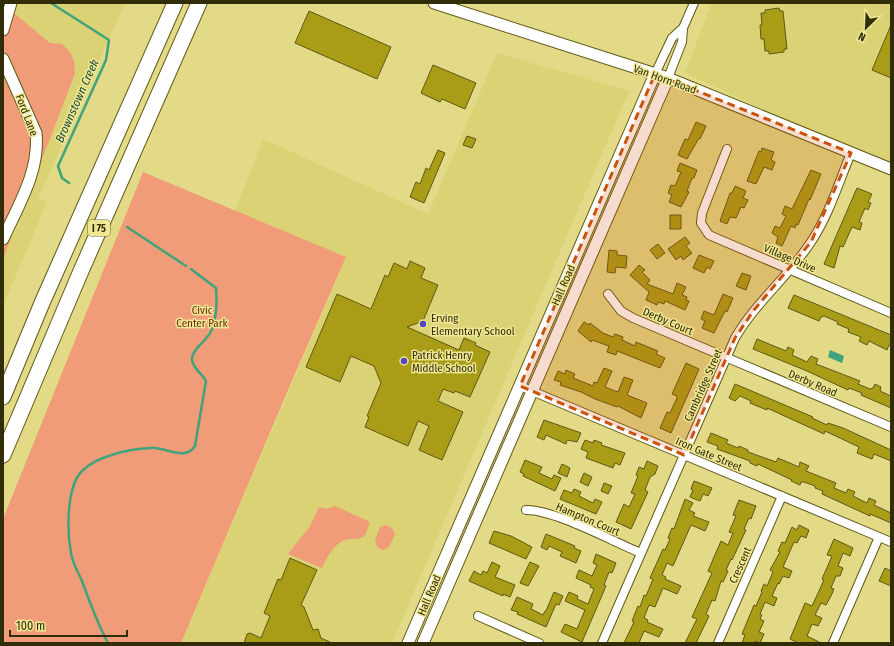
<svg xmlns="http://www.w3.org/2000/svg" width="894" height="646" font-family="'Fira Sans Condensed',sans-serif">
  <style>
    .built { fill: #dbd275 }
    .green { fill: #f19c78 }
    .water { fill: #40a37b }
    .lines { fill: none; stroke-linecap: round; stroke-linejoin: round }
    .stream { stroke: #40a37b; stroke-width: 2.5 }
    .building { fill: #a99d18; stroke: #5e5715 }
    .street-casing { stroke: #5f5816; stroke-width: 10 }
    .secondary-casing { stroke: #5f5816; stroke-width: 13 }
    .highway-casing { stroke: #5f5816; stroke-width: 17 }
    .street { stroke: #fff; stroke-width: 8 }
    .secondary { stroke: #fff; stroke-width: 11 }
    .highway { stroke: #fff; stroke-width: 15 }
    .marked { fill: #cc520b; fill-opacity: 0.2; stroke: #cc520b; stroke-width: 3; stroke-dasharray: 8 5; stroke-linejoin: round }
    .poi-dot { fill: #5645bd; stroke: #efe793; stroke-width: 1.5 }
    .labels { text-anchor: middle; stroke-width: 3; stroke-linejoin: round; paint-order: stroke }
    .shield { fill: #efe793; stroke: #696532; stroke-width: 1 }
    .shield-label { font-size: 10px; font-weight: bold; fill: #302d08 }
    .street-label { font-size: 11px; fill: #302d08; stroke: #efe793 }
    .park-label { font-size: 11px; fill: #692907; stroke: #efe793 }
    .poi-label { font-size: 11px; fill: #302d08; stroke: #efe793; text-anchor: start }
    .water-label { font-size: 12px; font-style: italic; fill: #134935; stroke: #efe793 }
  </style>
  <rect width="100%" height="100%" fill="#e2da86"/>
  <!-- built -->
  <path class="built" d="M3,3H125L38,199L47,202L3,306Z
    M712,3H891V163L774,114L685,73Z
    M497,53L629,91L392,643H181L346,258L235,211L263,139L428,214Z"/>
  <!-- green -->
  <path class="green" d="M3,4L50,43L62,44L70,52L74,61L75,73L50,139L13,230C11,242 5,250 3,262Z
    M143,172L346,257L288,390L181,643H3V519Z
    M335,506L370,522C368,526 367,533 364,536C360,540 353,538 349,539C334,542 328,556 322,568L288,554L310,526L319,507L327,509Z
    M386,525L392,528L395,534L389,547L383,550L377,547L375,541L380,527Z"/>
  <!-- water -->
  <path class="water" d="M830,350L844,356L842,363L828,357Z"/>
  <g class="lines">
    <!-- stream -->
    <path class="stream" d="M51,3L109,40L106,60L58,166L62,178L69,183
      M127,227L186,266
      M108,643C97,623 90,602 82,581C78,572 72,562 71,553C67,532 66,487 82,471C97,456 129,449 150,448C164,446 185,462 195,446L206,381C202,373 193,369 192,360C191,349 209,340 212,329C217,315 217,303 216,288L191,269"/>
  </g>
  <!-- building -->
  <path class="building" d="M779,8L780,11H783L787,49H784V52L769,54V51H765L764,39H761L760,25H762L761,13H765V10Z
    M309,11L391,47L377,79L295,43Z
    M891,25V78L872,70Z
    M433,65L476,83L465,109L442,99L440,102L421,93Z
    M696,122L706,126L700,139L699,138L687,159L678,155L685,139L688,140Z
    M467,136L476,139L472,148L463,145Z
    M762,148L774,152L771,160L775,162L772,170L764,167L756,184L747,181L759,151L761,152Z
    M438,150L445,153L424,203L410,197L416,182L420,184L426,168L429,170Z
    M680,163L697,170L694,178H692L687,191L689,192L681,207L669,202L672,195L668,193L671,185L675,186L681,172L677,171Z
    M811,170L821,174L810,200L809,199L798,225L796,224L795,228L791,226L782,246L776,243L778,237L772,233L775,226L780,228L786,216L782,214L785,206L792,209Z
    M735,186L746,191L743,198L748,200L744,208L741,207L736,218L730,217L727,224L720,221L730,193H732Z
    M857,188L872,194L868,202L871,203L868,210L865,208L859,222L862,223L860,230L852,227L843,247L840,246L834,268L824,264Z
    M670,215H681V229H670Z
    M685,237L690,243L686,246L692,253L683,260L681,256L676,260L668,249Z
    M658,244L665,253L657,259L650,250Z
    M609,250L617,251V255L627,256L626,268L616,267L615,273L607,272Z
    M699,255L714,261L710,269L707,267L704,273L693,268Z
    M410,261L425,268L421,278L438,285L423,321L407,327L459,350L464,338L476,343L475,345L490,352L470,397L455,391L454,393L443,389L438,401L463,412L442,460L419,450L429,426L418,421L408,446L365,427L369,417L367,416L381,383L374,366L351,356L340,382L306,367L337,294L371,309L385,275L388,277L394,263L407,269Z
    M639,265L645,270L642,272L650,280L647,284L673,294L677,283L686,287L682,295L687,297L686,300L689,301L685,310L665,301L664,304L658,302L657,305L646,300L649,292L630,275Z
    M742,273L751,276L746,290L736,286Z
    M723,294L733,298L727,312L725,311L714,333L702,328L705,321L701,319L704,311L714,315Z
    M794,295L891,335V346L889,345L887,350L869,341L867,345L859,341L861,337L848,332L849,329L837,324L838,322L824,316L821,317L819,321L788,308Z
    M584,322L589,325L590,323L603,333L613,337L615,334L623,337L622,340L635,346L636,342L658,351L656,354L665,358L660,368L617,351L616,355L607,352L609,346L592,340L591,342L578,331Z
    M757,339L786,351L788,347L794,350L792,355L807,362L811,356L818,359L816,364L860,381L858,384L870,389L873,388L875,384L881,387L880,391L891,396V408L861,395L862,393L849,388L848,390L807,371L753,349Z
    M686,363L699,369L671,433L660,428L667,412L670,413L677,398V396L672,394Z
    M604,368L612,371L605,387L618,392L624,377L633,380L627,395L647,403L641,418L618,406L617,407L595,399L581,392L560,385L561,382L554,380L558,371L565,374L566,370L575,374L573,378L593,386L594,382L597,383Z
    M735,384L813,417L812,418L827,425L828,423L843,428L891,450V461L874,454L872,459L857,453L859,447L825,431L824,434L767,408V410L750,403L751,401L740,396L735,401L729,398Z
    M544,420L581,433L577,442L567,440L566,444L546,435L544,440L537,437Z
    M711,433L728,440L726,443L738,448L739,446L748,450V452L776,462L778,458L799,467L800,462L809,466L806,471L836,483L834,488L846,493L848,489L855,492L853,496L867,503L869,498L876,501L874,505L891,513V523L870,514V516L822,494L823,491L815,488V486L804,482H801L800,485L791,481L792,480L758,464L757,466L750,463V461L717,449L718,446L707,442Z
    M585,440L593,443L594,440L602,443L601,445L625,453L620,465L615,463L613,468L586,458L588,452L581,449Z
    M525,460L542,467L539,473L552,479L554,475L561,478L555,491L523,476L524,474L520,472Z
    M647,461L658,466L655,474L650,477L645,490L648,492L631,529L616,522L624,504L629,507L635,494L631,493L638,476L636,475L639,467L644,469Z
    M562,464L570,468L567,477L558,473Z
    M584,473L592,477L588,486L580,482Z
    M694,481L712,488L708,496L703,494L700,501L690,497L693,490L691,489Z
    M604,483L612,486L608,494L601,491Z
    M574,489L581,492L579,496L593,503L595,499L602,502L596,514L560,499L564,490L572,493Z
    M685,499L693,503L689,510L695,513L693,516L709,522L705,531L691,525L673,566L667,563L662,575L666,577L665,579L681,586L677,594L663,588L655,607L649,605L644,618L648,620L647,622L663,629L659,637L644,631L639,643H624L634,622L632,621L638,606L640,607L644,595L646,596L653,579L650,578L663,549L665,550L670,539L668,538L672,528L674,529Z
    M739,500L756,506L751,519L749,518L744,529L746,530L732,560L731,559L726,570L728,571L723,582L721,581L715,601L712,600L706,614L709,616L696,643H685L697,619L692,617L712,573L708,571L714,557L721,541L728,545L733,533L729,532L736,516L733,515Z
    M799,525L809,530L806,538L801,536L797,543L794,542L783,567L792,571L789,578L783,576L779,584L778,583L772,596L777,598L774,606L765,602L760,614L762,615L760,619L764,621L759,632L764,634L760,643L755,641L754,643H742L745,635L742,634L754,605L756,606L762,592L761,591L764,584L767,586L773,572L770,570L780,552L778,551L782,542L785,543L792,527L797,530Z
    M494,531L511,536L532,547L526,559L489,543Z
    M546,534L575,546L574,548L581,551L576,563L560,556L562,552L549,546L547,550L541,547Z
    M834,539L853,548L850,556L843,553L838,566L843,568L840,576H836L831,588L834,589L831,596L826,605L821,603L815,615L822,618L818,626L812,624L807,636L821,643H798L790,639L805,603L812,606L824,580L822,579L832,556L827,555Z
    M596,554L616,563L612,573L609,572L604,585L606,586L582,642L561,632L565,624L577,629L585,610L565,601L569,592L578,596L577,599L588,604L594,589L590,587L591,585L576,578L579,570L592,576L597,565L593,563Z
    M290,558L317,570L301,605L304,607L313,630L318,629L321,638L332,643H244L247,634L250,633L261,638L270,616L264,613L278,579L281,580Z
    M492,562L500,566L495,577L515,585L510,597L503,594V596L469,581L474,571L481,575L483,571L487,573Z
    M530,562L539,566L528,586L520,583Z
    M885,568L891,571V586L879,581Z
    M554,592L563,596L559,605L556,604L546,627L517,614L518,612L511,610L517,597L533,604L531,609L543,615L545,611H546Z"/>
  <g class="lines">
    <!-- street casing -->
    <g class="street-casing">
      <path id="street" d="M655,74L672,38L683,28L694,3
        M668,78L682,42L683,28
        M727,149L702,213L701,223L709,235L891,313
        M608,294L621,311L633,318L891,427
        M520,386L891,542
        M526,510C556,510 611,541 641,553
        M478,616L539,643
        M602,643L735,338C756,302 789,276 811,242C829,215 839,182 851,153
        M718,643L782,496
        M833,643L879,537"/>
    </g>
    <!-- secondary casing -->
    <g class="secondary-casing">
      <path id="secondary" d="M434,3L668,78L891,169
        M3,30L11,3
        M3,59L36,133C40,171 18,206 3,239
        M408,643L655,74
        M423,643L668,78"/>
    </g>
    <!-- highway casing -->
    <g class="highway-casing">
      <path id="highway" d="M3,397L42,303L175,3
        M3,455L81,271L199,3"/>
    </g>
    <!-- street -->
    <use href="#street" class="street"/>
    <!-- secondary -->
    <use href="#secondary" class="secondary"/>
    <!-- highway -->
    <use href="#highway" class="highway"/>
  </g>
  <!-- marked area -->
  <path class="marked" d="M655,74L851,153L811,242L754,310L735,338L684,455L520,386Z"/>
  <!-- markers -->
  <g class="poi-dot">
    <circle cx="423" cy="324" r="4"/>
    <circle cx="404" cy="361" r="4"/>
  </g>
  <g class="labels">
    <!-- shield labels -->
    <rect class="shield" x="88" y="220" width="22" height="16" rx="3"/>
    <g class="shield-label">
      <text x="99" y="232">I 75</text>
    </g>
    <!-- street labels -->
    <g class="street-label">
      <text transform="translate(665 79) rotate(20)" y="4">Van Horn Road</text>
      <text transform="translate(27 115) rotate(69)" y="4">Ford Lane</text>
      <text transform="translate(790 258) rotate(23)" y="4">Village Drive</text>
      <text transform="translate(563 285) rotate(-66)" y="4">Hall Road</text>
      <text transform="translate(668 321) rotate(23)" y="4">Derby Court</text>
      <text transform="translate(813 383) rotate(23)" y="4">Derby Road</text>
      <text transform="translate(703 385) rotate(-66)" y="4">Cambridge Street</text>
      <text transform="translate(709 454) rotate(23)" y="4">Iron Gate Street</text>
      <text transform="translate(588 519) rotate(23)" y="4">Hampton Court</text>
      <text transform="translate(740 565) rotate(-66)" y="4">Crescent</text>
      <text transform="translate(429 595) rotate(-67)" y="4">Hall Road</text>
    </g>
    <!-- park labels -->
    <g class="park-label">
      <text x="202" y="314">Civic<tspan x="202" dy="13">Center Park</tspan></text>
    </g>
    <!-- poi labels -->
    <g class="poi-label">
      <text x="431" y="322">Erving<tspan x="431" dy="13">Elementary School</tspan></text>
      <text x="412" y="359">Patrick Henry<tspan x="412" dy="13">Middle School</tspan></text>
    </g>
    <!-- water labels -->
    <g class="water-label">
      <text transform="translate(77 101) rotate(-66)" y="4">Brownstown Creek</text>
    </g>
  </g>
  <!-- border -->
  <rect width="894" height="646" fill="none" stroke="#302d08" stroke-width="8"/>
  <!-- north arrow -->
  <g transform="translate(866 28) rotate(204)" stroke="#efe793" stroke-width="3" paint-order="stroke">
  <path d="M0-3L7 15L0 10L-7 15Z" fill="#302d08"/>
  <text y="-6" font-size="11" font-weight="bold" text-anchor="middle" fill="#302d08">N</text>
  </g>
  <!-- scale -->
  <path d="M10 630v6h117v-6" fill="none" stroke="#302d08" stroke-width="2"/>
  <text x="16" y="630" font-size="12" fill="#302d08" stroke="#efe793" stroke-width="3" paint-order="stroke">100 m</text>
</svg>
